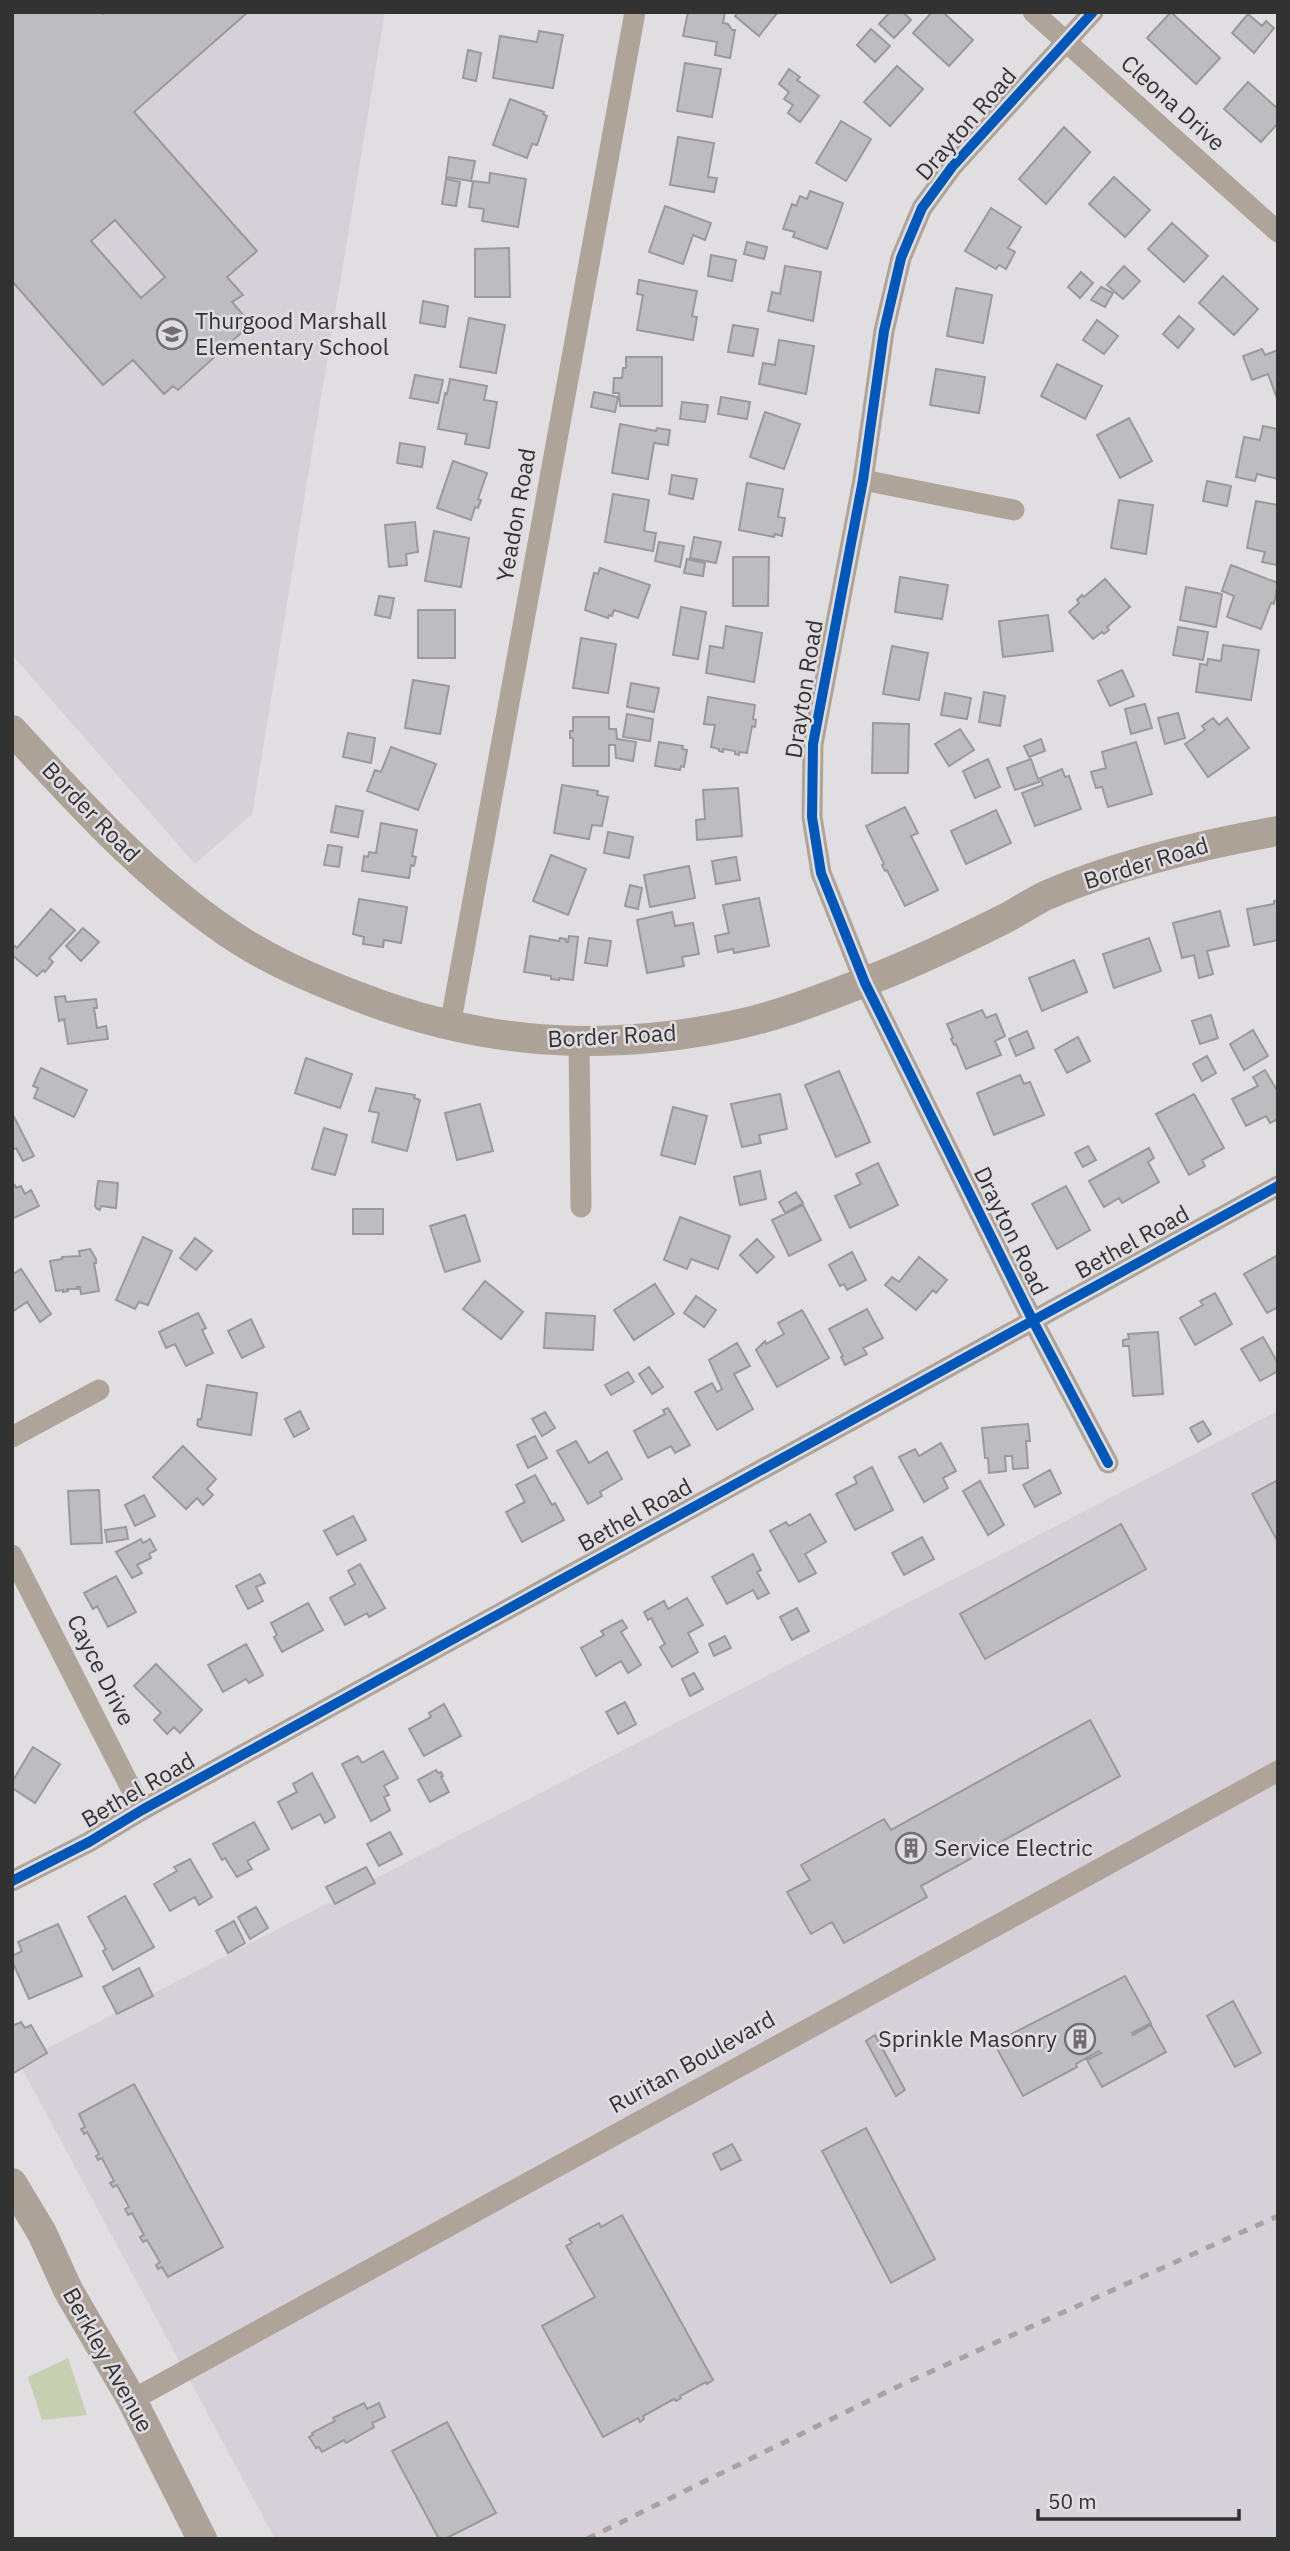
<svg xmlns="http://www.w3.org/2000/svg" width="1290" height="2551" font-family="'IBM Plex Sans',sans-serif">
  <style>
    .built { fill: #d6d1d9 }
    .green { fill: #c7cfb2 }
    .building { fill: #bdbcbe; stroke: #9b999b; stroke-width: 2; fill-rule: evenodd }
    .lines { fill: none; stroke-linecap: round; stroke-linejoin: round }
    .street { stroke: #afa49a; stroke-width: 21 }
    .secondary { stroke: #ada298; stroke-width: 30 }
    .rail { stroke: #a9a2a0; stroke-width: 5; stroke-dasharray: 9 9; stroke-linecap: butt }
    .cycleway-casing { stroke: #e0dde2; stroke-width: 15 }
    .cycleway { stroke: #0057b8; stroke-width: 10 }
    .labels { text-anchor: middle; stroke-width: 5; stroke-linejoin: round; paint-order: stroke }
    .street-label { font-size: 23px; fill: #333233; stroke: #e0dde2 }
    .poi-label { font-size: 23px; fill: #333233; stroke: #e0dde2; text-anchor: start }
  </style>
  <rect width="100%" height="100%" fill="#e0dee1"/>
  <!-- built -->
  <path class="built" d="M12,12H385L252,814L195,864L12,655Z
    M1278,1411V2539H275L19,2063Z"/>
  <!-- green -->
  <path class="green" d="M68,2358L87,2415L42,2420L28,2377Z"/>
  <!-- building -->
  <path class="building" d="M12,12H102L103,14L106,12H248L134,112L257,251L227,277L243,295L232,302L251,324L178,390L173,386L164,394L133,360L103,385L12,281ZM115,220L165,277L141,298L91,241Z
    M688,12H725L723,23L728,24L732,30H735L730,58L715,55L717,42L683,36Z
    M738,12H778L759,36L735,16Z
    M890,12H903L911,20L894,38L879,24Z
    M932,12H943L973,40L949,66L913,33Z
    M1171,12L1220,58L1196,84L1147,38Z
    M1248,14L1262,26L1266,21L1274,28L1254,53L1232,33Z
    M871,29L890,46L875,62L857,45Z
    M539,31L563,35L553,88L493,78L500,36L537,42Z
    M468,50L481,53L476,81L463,78Z
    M685,63L721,69L712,117L677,111Z
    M897,66L923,89L890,126L864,102Z
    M789,69L800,77L797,80L819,96L800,122L788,113L793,105L784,99L789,92L779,84Z
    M1248,82L1278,109V123L1261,142L1224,109Z
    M510,99L544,112L543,114L547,116L537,145L532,144L527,158L493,145Z
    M841,121L871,139L846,181L816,163Z
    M1064,127L1090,152L1046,204L1019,179Z
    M678,137L714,143L708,177L717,178L714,192L670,185Z
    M449,157L475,161L471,181L446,177Z
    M490,173L526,179L518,227L482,221L484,209L469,207L473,181L489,183Z
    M1114,177L1150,210L1125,237L1089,204Z
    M446,179L460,182L456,206L442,204Z
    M810,191L843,203L827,249L793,237L795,232L783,229L792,204L796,206L800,196L807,199Z
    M665,206L711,223L705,240L693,235L683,264L649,252Z
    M991,208L1021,227L1008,248L1015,252L1006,269L999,265L996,269L965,251Z
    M1172,223L1208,256L1184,282L1148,249Z
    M747,242L767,247L764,259L744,254Z
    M509,248L510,297H475V249Z
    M711,255L736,260L732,281L708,276Z
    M785,266L821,272L813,321L768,311L772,292L780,294Z
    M1124,266L1140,281L1123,299L1107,285Z
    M1081,272L1093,283L1080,298L1068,287Z
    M1223,276L1258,309L1234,335L1199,303Z
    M639,280L697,291L692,316L697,317L693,340L637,330L643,295L637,294Z
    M1101,287L1113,293L1105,307L1091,300Z
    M956,288L992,295L983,343L947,336Z
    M423,301L448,306L445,327L420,323Z
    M1179,316L1194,329L1178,348L1163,334Z
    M469,318L505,325L496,373L460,367Z
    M1097,320L1118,336L1104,354L1083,340Z
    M733,325L758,329L753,356L728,352Z
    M779,340L814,346L806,394L759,384L763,363L775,365Z
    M1262,349L1265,355L1278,350V401L1268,374L1252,380L1243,356Z
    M626,357H662V406H620L619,393H613L614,378H622L623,368H626Z
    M1057,364L1102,386L1085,419L1041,396Z
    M936,369L985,377L979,413L930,405Z
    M415,375L443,380L438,403L410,398Z
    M450,379L487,386L484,400L497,402L489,448L465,444L467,434L438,429L445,393L447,394Z
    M594,392L618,397L615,412L591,407Z
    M721,397L750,402L747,419L718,414Z
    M682,402L708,405L705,422L680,419Z
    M765,412L800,424L784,469L750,457Z
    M1129,418L1152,461L1120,478L1097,435Z
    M620,424L656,431L657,428L670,430L668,445L654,443L648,479L612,473Z
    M1263,426L1278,429V479L1257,474L1255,481L1236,477L1244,437L1260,440Z
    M400,443L425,447L422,467L397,463Z
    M453,461L487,473L478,499L481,500L478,508L475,507L471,520L437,508Z
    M672,475L697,479L693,499L669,494Z
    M1207,481L1231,486L1227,506L1203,501Z
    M747,483L783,489L778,517L785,518L782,536L775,534L774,537L739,530Z
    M613,494L649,500L644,531L656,533L653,551L605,542Z
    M1119,500L1153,505L1146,554L1111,548Z
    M1256,501L1278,505L1277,565L1262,562L1265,552L1247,548Z
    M415,522L418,552L406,554L407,565L389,567L385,525Z
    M434,531L469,538L461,587L425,581Z
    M694,537L721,542L716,563L690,558Z
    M659,542L684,546L680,567L655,561Z
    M733,557H769L768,606H733Z
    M687,559L705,563L703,576L684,573Z
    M1231,565L1278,583L1274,604L1271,603L1261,629L1227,617L1234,596L1222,591Z
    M600,568L650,585L638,618L614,610L612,616L609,615L608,618L585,610L594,573L598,574Z
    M900,577L948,585L942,619L895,612Z
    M1105,579L1130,607L1107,627L1109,630L1104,634L1102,632L1093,639L1069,612L1079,603L1077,600L1082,595L1084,597Z
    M1186,587L1222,594L1216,627L1180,620Z
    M379,596L394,598L390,618L375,615Z
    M681,607L706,612L698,659L673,655Z
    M418,610H455V658H418Z
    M1048,615L1053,651L1003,657L999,621Z
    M726,626L762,633L754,682L706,673L710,646L723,648Z
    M1178,627L1208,632L1203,660L1173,655Z
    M581,638L616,644L608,693L573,688Z
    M1223,645L1259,650L1251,700L1196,692L1200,664L1207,665L1208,659L1221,661Z
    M892,646L928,653L919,700L883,694Z
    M1122,670L1134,696L1110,706L1098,681Z
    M413,680L449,686L440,734L405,728Z
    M631,683L659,688L654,712L627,707Z
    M984,692L1005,696L1000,726L979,722Z
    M945,693L971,698L967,719L941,715Z
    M708,697L755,705L753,719L756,720L755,727L752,726L747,753L739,752V755L735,754V751L723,749V752L719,751V749L711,747L715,725L704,724Z
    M1145,704L1152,728L1131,734L1125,709Z
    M1178,713L1185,738L1165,744L1158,718Z
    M627,714L653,719L650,741L623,737Z
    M573,717H609V729H616L617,739L636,742L633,761L616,758L615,745H609V766H573V738H570V731H573Z
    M1213,718L1219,725L1227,718L1249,748L1208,777L1185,744L1205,730L1202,726Z
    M873,723L909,724L908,773H872Z
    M960,729L974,750L949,766L935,744Z
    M348,733L375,738L371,763L343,757Z
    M1041,739L1045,751L1029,757L1024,746Z
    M659,742L683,746L682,749L687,750L684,767L681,766L680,770L655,766Z
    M1136,742L1152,794L1108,807L1102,787L1096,788L1091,772L1106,768L1102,752Z
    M391,747L436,764L418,810L367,791L375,770L381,772Z
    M988,759L1000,787L975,798L963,771Z
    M1031,759L1039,782L1015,790L1007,768Z
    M1062,769L1065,777L1069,776L1081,809L1035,826L1022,793L1043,785L1040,778Z
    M562,785L598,791L597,795L608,797L602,826L592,825L589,839L554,833Z
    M738,788L742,836L697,840L696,820L705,819L703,790Z
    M336,806L363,811L358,837L331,832Z
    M905,807L918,833L911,836L938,890L905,906L887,870L885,871L882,865L884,864L866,826Z
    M996,810L1011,843L966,864L951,831Z
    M381,823L417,830L412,856L416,857L414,866L411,865L409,878L362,871L364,856L368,857L369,852L376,853Z
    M608,832L633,837L629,858L604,853Z
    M328,845L342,847L339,867L324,865Z
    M551,855L586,869L568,915L533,901Z
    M736,857L740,880L716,884L712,861Z
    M689,866L695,898L650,907L644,875Z
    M630,885L642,888L638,909L625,906Z
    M759,898L769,946L734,953L733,949L718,952L715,936L729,933L723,905Z
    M359,899L407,907L401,943L384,940L383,947L363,944L364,937L353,934Z
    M1278,900V940L1254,945L1247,909L1274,904V901Z
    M51,909L75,930L49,958L53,962L45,972L43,970L37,976L12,955V949L15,946L17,948Z
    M1220,911L1229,946L1207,951L1213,974L1199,978L1194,955L1182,958L1173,923Z
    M672,912L675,926L693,923L699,954L682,957L684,966L647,973L637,920Z
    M83,928L99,942L81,961L66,946Z
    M530,936L559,941L560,938L566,939V942H568L569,936L578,937L573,980L559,978V980L551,979V976L524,972Z
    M589,938L611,941L607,966L585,963Z
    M1149,938L1161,971L1114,988L1103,954Z
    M1074,960L1087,992L1042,1011L1029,978Z
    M65,996L66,1002L96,999L97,1008H94L97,1028L106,1026L108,1039L68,1044L64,1019L59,1021L55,997Z
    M982,1010L986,1018L996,1014L1005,1036L995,1041L1001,1055L966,1069L956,1044L954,1045L951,1039L953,1038L947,1024Z
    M1211,1015L1218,1038L1200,1044L1192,1021Z
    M1253,1030L1268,1056L1244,1070L1230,1044Z
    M1027,1031L1034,1048L1016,1056L1009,1039Z
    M1078,1037L1090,1061L1067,1073L1055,1050Z
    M1207,1056L1216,1073L1202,1081L1193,1064Z
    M306,1058L352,1074L340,1108L295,1093Z
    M41,1068L87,1090L74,1117L34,1098L38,1088L33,1086Z
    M1265,1070L1278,1092V1119L1270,1123L1266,1116L1246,1126L1232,1099L1258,1086L1253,1077Z
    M839,1071L870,1142L836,1157L805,1085Z
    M1020,1075L1024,1084L1030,1082L1044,1115L994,1135L977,1093Z
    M376,1088L415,1095L414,1098L420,1100L407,1151L372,1142L379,1113L369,1111Z
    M780,1094L787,1129L759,1135L761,1143L742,1147L731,1104Z
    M1194,1094L1224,1148L1202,1160L1205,1166L1189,1175L1156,1114Z
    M480,1104L493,1151L457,1160L445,1113Z
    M673,1107L707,1116L695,1164L661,1155Z
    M12,1113L34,1156L23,1161L16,1148L12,1150Z
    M324,1128L347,1135L335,1175L312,1169Z
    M1088,1146L1096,1160L1083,1167L1075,1153Z
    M1149,1148L1154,1158L1148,1162L1159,1182L1122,1203L1119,1198L1104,1207L1089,1181Z
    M878,1163L898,1205L850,1228L835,1196L861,1184L856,1174Z
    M760,1171L766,1199L740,1205L734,1177Z
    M98,1181L118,1183L116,1208L101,1206L100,1210L97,1209L95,1206Z
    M15,1185L16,1188L21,1186L25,1194L31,1190L39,1206L12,1219V1187Z
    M1066,1186L1090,1230L1057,1249L1032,1204Z
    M796,1192L803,1203L785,1213L779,1202Z
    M803,1205L821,1240L789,1256L772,1220Z
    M353,1209H383V1234H353Z
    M465,1215L480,1261L445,1272L430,1226Z
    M680,1217L730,1236L718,1269L691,1259L687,1269L664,1260Z
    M143,1237L172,1251L148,1305L139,1302L135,1309L116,1300Z
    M195,1238L212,1251L196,1270L180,1258Z
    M757,1239L774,1257L757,1273L740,1255Z
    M90,1249L96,1259V1263H94L99,1291L81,1294L80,1287H77L78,1289H67L68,1291L63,1292V1290L56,1291L50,1261L62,1259V1257L80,1256L79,1251Z
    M852,1252L866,1280L847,1290L844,1284L840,1286L829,1265Z
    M1278,1255V1307L1267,1313L1244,1274Z
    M919,1257L947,1280L936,1293L933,1290L916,1310L885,1285L892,1277L899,1282Z
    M21,1269L51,1314L40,1322L27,1302L12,1312V1275Z
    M485,1281L523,1312L501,1339L463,1309Z
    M655,1284L674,1314L634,1340L614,1310Z
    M1215,1293L1232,1324L1195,1345L1180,1318L1203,1305L1200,1301Z
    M696,1296L716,1310L704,1327L684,1313Z
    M867,1309L883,1338L863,1348L867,1354L845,1365L841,1357L843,1356L829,1329Z
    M802,1310L829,1358L777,1387L756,1350L765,1341L766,1344L784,1334L778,1323Z
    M198,1313L206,1328L202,1330L213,1353L186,1366L175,1344L166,1348L159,1332Z
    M546,1313L595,1316L593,1350L544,1348Z
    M251,1319L264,1347L242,1358L228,1331Z
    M1158,1332L1163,1394L1133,1396L1129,1346H1123V1340L1129,1339L1128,1334Z
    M1263,1337L1278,1363V1371L1260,1381L1241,1349Z
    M737,1343L750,1366L734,1374L753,1409L717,1430L695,1392L712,1383L717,1392L722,1389L709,1360Z
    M649,1367L663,1387L652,1394L639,1374Z
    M628,1372L634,1382L611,1395L605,1385Z
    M207,1385L257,1393L251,1435L200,1427L197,1425L198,1419L201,1420Z
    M668,1408L690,1445L675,1453L671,1446L648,1458L634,1431L665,1414L663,1410Z
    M300,1411L309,1429L294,1437L285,1419Z
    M545,1412L555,1428L542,1436L532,1419Z
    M1203,1421L1211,1434L1198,1442L1190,1428Z
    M1028,1424L1030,1441H1026L1028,1468L1013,1469L1012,1456H1005L1006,1471L989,1473L988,1458H985L982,1428Z
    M535,1436L547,1458L528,1468L517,1445Z
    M576,1441L589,1463L607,1452L622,1479L600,1492L602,1496L588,1504L557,1451Z
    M941,1443L956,1471L943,1478L948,1488L924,1502L899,1457L915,1449L919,1456Z
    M183,1446L216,1479L207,1489L213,1495L203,1505L197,1498L186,1509L153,1477Z
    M872,1467L893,1510L855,1530L836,1494L857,1483L854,1477Z
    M1050,1470L1061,1493L1035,1507L1023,1485Z
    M535,1475L552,1505L555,1503L564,1520L522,1542L506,1512L525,1502L516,1485Z
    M1278,1480V1542L1252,1494Z
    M980,1481L1004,1525L988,1535L963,1491Z
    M99,1490L102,1543L71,1544L68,1491Z
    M144,1495L155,1516L135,1526L125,1505Z
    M810,1514L826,1542L805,1554L816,1573L799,1582L770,1531L786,1522L789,1526Z
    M353,1516L366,1540L337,1555L324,1531Z
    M1121,1524L1146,1569L985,1659L960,1614Z
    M126,1527L128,1539L107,1542L105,1530Z
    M922,1537L934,1559L904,1575L892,1553Z
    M141,1539L143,1543L150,1539L156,1550L149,1554L151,1558L137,1565L142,1573L132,1578L116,1552Z
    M753,1554L761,1570L757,1572L769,1593L758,1599L753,1590L727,1604L712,1577Z
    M360,1564L385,1608L369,1617L367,1613L345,1625L330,1598L355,1584L348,1571Z
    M260,1574L265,1583L256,1587L263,1601L248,1609L236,1586Z
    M116,1576L136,1612L108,1627L97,1606L93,1609L84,1593Z
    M687,1598L703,1625L688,1633L698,1652L672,1667L660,1647L665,1644L651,1618L648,1620L644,1612L664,1601L668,1609Z
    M308,1603L323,1630L282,1652L274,1637L277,1635L271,1623Z
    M797,1608L809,1631L792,1640L780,1617Z
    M622,1620L627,1628L621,1632L641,1665L628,1673L621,1661L596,1676L581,1648L604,1635L601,1631Z
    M725,1636L731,1648L714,1656L709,1644Z
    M246,1644L263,1675L249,1683L246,1679L223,1692L208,1665Z
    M156,1664L202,1710L180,1733L174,1727L167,1734L154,1720L161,1713L134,1686Z
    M694,1673L703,1689L690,1696L682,1679Z
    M625,1702L636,1724L618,1734L606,1712Z
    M444,1704L461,1736L424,1756L409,1729L431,1717L429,1713Z
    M1090,1720L1120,1776L921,1886L927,1897L844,1943L832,1922L811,1934L787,1892L810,1880L801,1865L884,1819L891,1830Z
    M33,1747L60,1764L35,1803L12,1788V1782Z
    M383,1751L398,1778L384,1786L389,1795L384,1797L390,1810L371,1821L342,1764L358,1756L362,1763Z
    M436,1770L438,1773L441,1772L443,1776L441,1777L449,1792L430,1802L418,1780Z
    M312,1773L335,1817L325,1823L320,1814L292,1829L278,1802L297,1792L293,1784Z
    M254,1822L269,1849L247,1861L252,1869L237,1877L225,1858L222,1860L213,1844Z
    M390,1832L402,1854L379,1866L367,1844Z
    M190,1859L212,1897L199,1905L195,1897L170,1911L154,1884L177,1871L174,1867Z
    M366,1867L375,1883L335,1904L326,1887Z
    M125,1896L154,1947L113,1970L103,1951L106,1949L88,1917Z
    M256,1907L268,1928L250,1939L238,1917Z
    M234,1921L245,1943L228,1953L216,1931Z
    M58,1924L82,1976L29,1999L12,1961V1956L22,1951L18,1942Z
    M139,1968L153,1996L117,2014L103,1987Z
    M1125,1976L1151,2023L1132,2033L1133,2035L1151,2025L1166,2052L1102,2087L1087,2060L1101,2053L1099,2051L1076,2064L1077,2067L1023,2096L994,2043Z
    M1233,2001L1261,2053L1235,2067L1207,2016Z
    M21,2022L25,2028L31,2025L47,2053L12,2074V2026Z
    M875,2035L905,2090L896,2096L866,2041Z
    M134,2084L223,2247L168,2277L162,2267L158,2269L156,2265L160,2262L147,2240L143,2242L140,2237L144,2235L132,2213L128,2215L125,2209L129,2207L117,2185L113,2187L110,2183L114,2181L102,2158L98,2160L96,2156L99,2154L87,2132L84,2134L81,2129L85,2127L79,2114Z
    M866,2128L935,2259L891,2283L822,2151Z
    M732,2144L741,2160L721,2170L713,2154Z
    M622,2215L713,2380L707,2384L706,2382L680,2396L681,2398L676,2401L674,2399L643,2416L644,2419L640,2422L638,2418L603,2437L542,2326L595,2297L566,2246L572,2243L569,2239L599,2223L601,2227Z
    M364,2403L367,2409L379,2403L385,2417L372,2423L374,2427L346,2443L344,2440L322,2452L319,2447L316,2448L309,2437L313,2435L312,2433L335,2421L333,2418Z
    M447,2422L496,2513L445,2539H439L392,2451Z"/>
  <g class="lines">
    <!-- street -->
    <path class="street" d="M1033,12L1278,232
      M1093,12L952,167L922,208L901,258L884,331L863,480L813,744L812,817L821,873L865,983L1033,1321L1108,1463
      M863,480L1014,510
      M450,1026L635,12
      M579,1041L581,1207
      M12,1437L99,1390
      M12,1555L142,1810
      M12,1881L89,1842L142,1810L1278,1186
      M132,2400L1278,1771"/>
    <!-- secondary -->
    <path class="secondary" d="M12,730C79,803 145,876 227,932C266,959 310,978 354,995C480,1045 602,1053 735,1025C778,1016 821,999 862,983C910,965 958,942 1004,919C1018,912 1032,902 1047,895C1120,864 1200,845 1278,831
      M12,2183L42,2233L68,2290L132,2400L202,2539"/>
    <!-- rail -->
    <path class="rail" d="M587,2539L901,2385L1278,2216"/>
    <!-- cycleway casing -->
    <g class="cycleway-casing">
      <path id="cycleway" d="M1093,12L952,167L922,208L901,258L884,331L863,480L813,744L812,817L821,873L865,983L1033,1321L1108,1463
        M12,1881L89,1842L142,1810L1278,1186"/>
    </g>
    <!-- cycleway -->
    <use href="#cycleway" class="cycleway"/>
  </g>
  <!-- icons -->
  <defs>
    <g id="school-ring" transform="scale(1.575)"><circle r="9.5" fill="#e0dde2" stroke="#706e70" stroke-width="1.5"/><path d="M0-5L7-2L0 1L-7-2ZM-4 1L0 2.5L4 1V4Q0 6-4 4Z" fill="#706e70"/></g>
    <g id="building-ring" transform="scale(1.575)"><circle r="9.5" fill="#e0dde2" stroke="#706e70" stroke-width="1.5"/><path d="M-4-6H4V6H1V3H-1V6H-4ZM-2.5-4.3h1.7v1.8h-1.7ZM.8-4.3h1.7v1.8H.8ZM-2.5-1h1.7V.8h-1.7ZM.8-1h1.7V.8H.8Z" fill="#706e70"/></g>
  </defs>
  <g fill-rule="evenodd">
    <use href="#school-ring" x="172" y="334"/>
    <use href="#building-ring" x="911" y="1848"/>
    <use href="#building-ring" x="1080" y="2039"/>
  </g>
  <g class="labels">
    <!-- street labels -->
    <g class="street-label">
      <text transform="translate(1173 103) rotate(42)" y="8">Cleona Drive</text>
      <text transform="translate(966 124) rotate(-49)" y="8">Drayton Road</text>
      <text transform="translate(516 515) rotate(-80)" y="8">Yeadon Road</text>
      <text transform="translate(804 689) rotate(-81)" y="8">Drayton Road</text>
      <text transform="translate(91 812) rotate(46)" y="8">Border Road</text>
      <text transform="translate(1146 863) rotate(-17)" y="8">Border Road</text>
      <text transform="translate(612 1036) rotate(-3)" y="8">Border Road</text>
      <text transform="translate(1011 1231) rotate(64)" y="8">Drayton Road</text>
      <text transform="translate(1132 1242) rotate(-29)" y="8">Bethel Road</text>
      <text transform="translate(635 1515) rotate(-29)" y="8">Bethel Road</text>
      <text transform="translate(101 1670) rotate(63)" y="8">Cayce Drive</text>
      <text transform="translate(138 1790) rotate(-30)" y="8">Bethel Road</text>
      <text transform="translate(692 2062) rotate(-29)" y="8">Ruritan Boulevard</text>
      <text transform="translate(108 2360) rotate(61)" y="8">Berkley Avenue</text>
    </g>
    <!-- poi labels -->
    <g class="poi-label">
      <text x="195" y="329">Thurgood Marshall<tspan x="195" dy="26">Elementary School</tspan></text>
      <text x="934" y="1856">Service Electric</text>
      <text x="1057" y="2047" text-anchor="end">Sprinkle Masonry</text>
    </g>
  </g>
  <!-- border -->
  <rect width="1290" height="2551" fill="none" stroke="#333233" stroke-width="28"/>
  <!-- scale -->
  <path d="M1038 2509v10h201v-10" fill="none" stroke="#333233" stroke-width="3.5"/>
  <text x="1048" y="2509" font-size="21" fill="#333233" stroke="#e0dde2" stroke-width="5" paint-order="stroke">50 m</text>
</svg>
